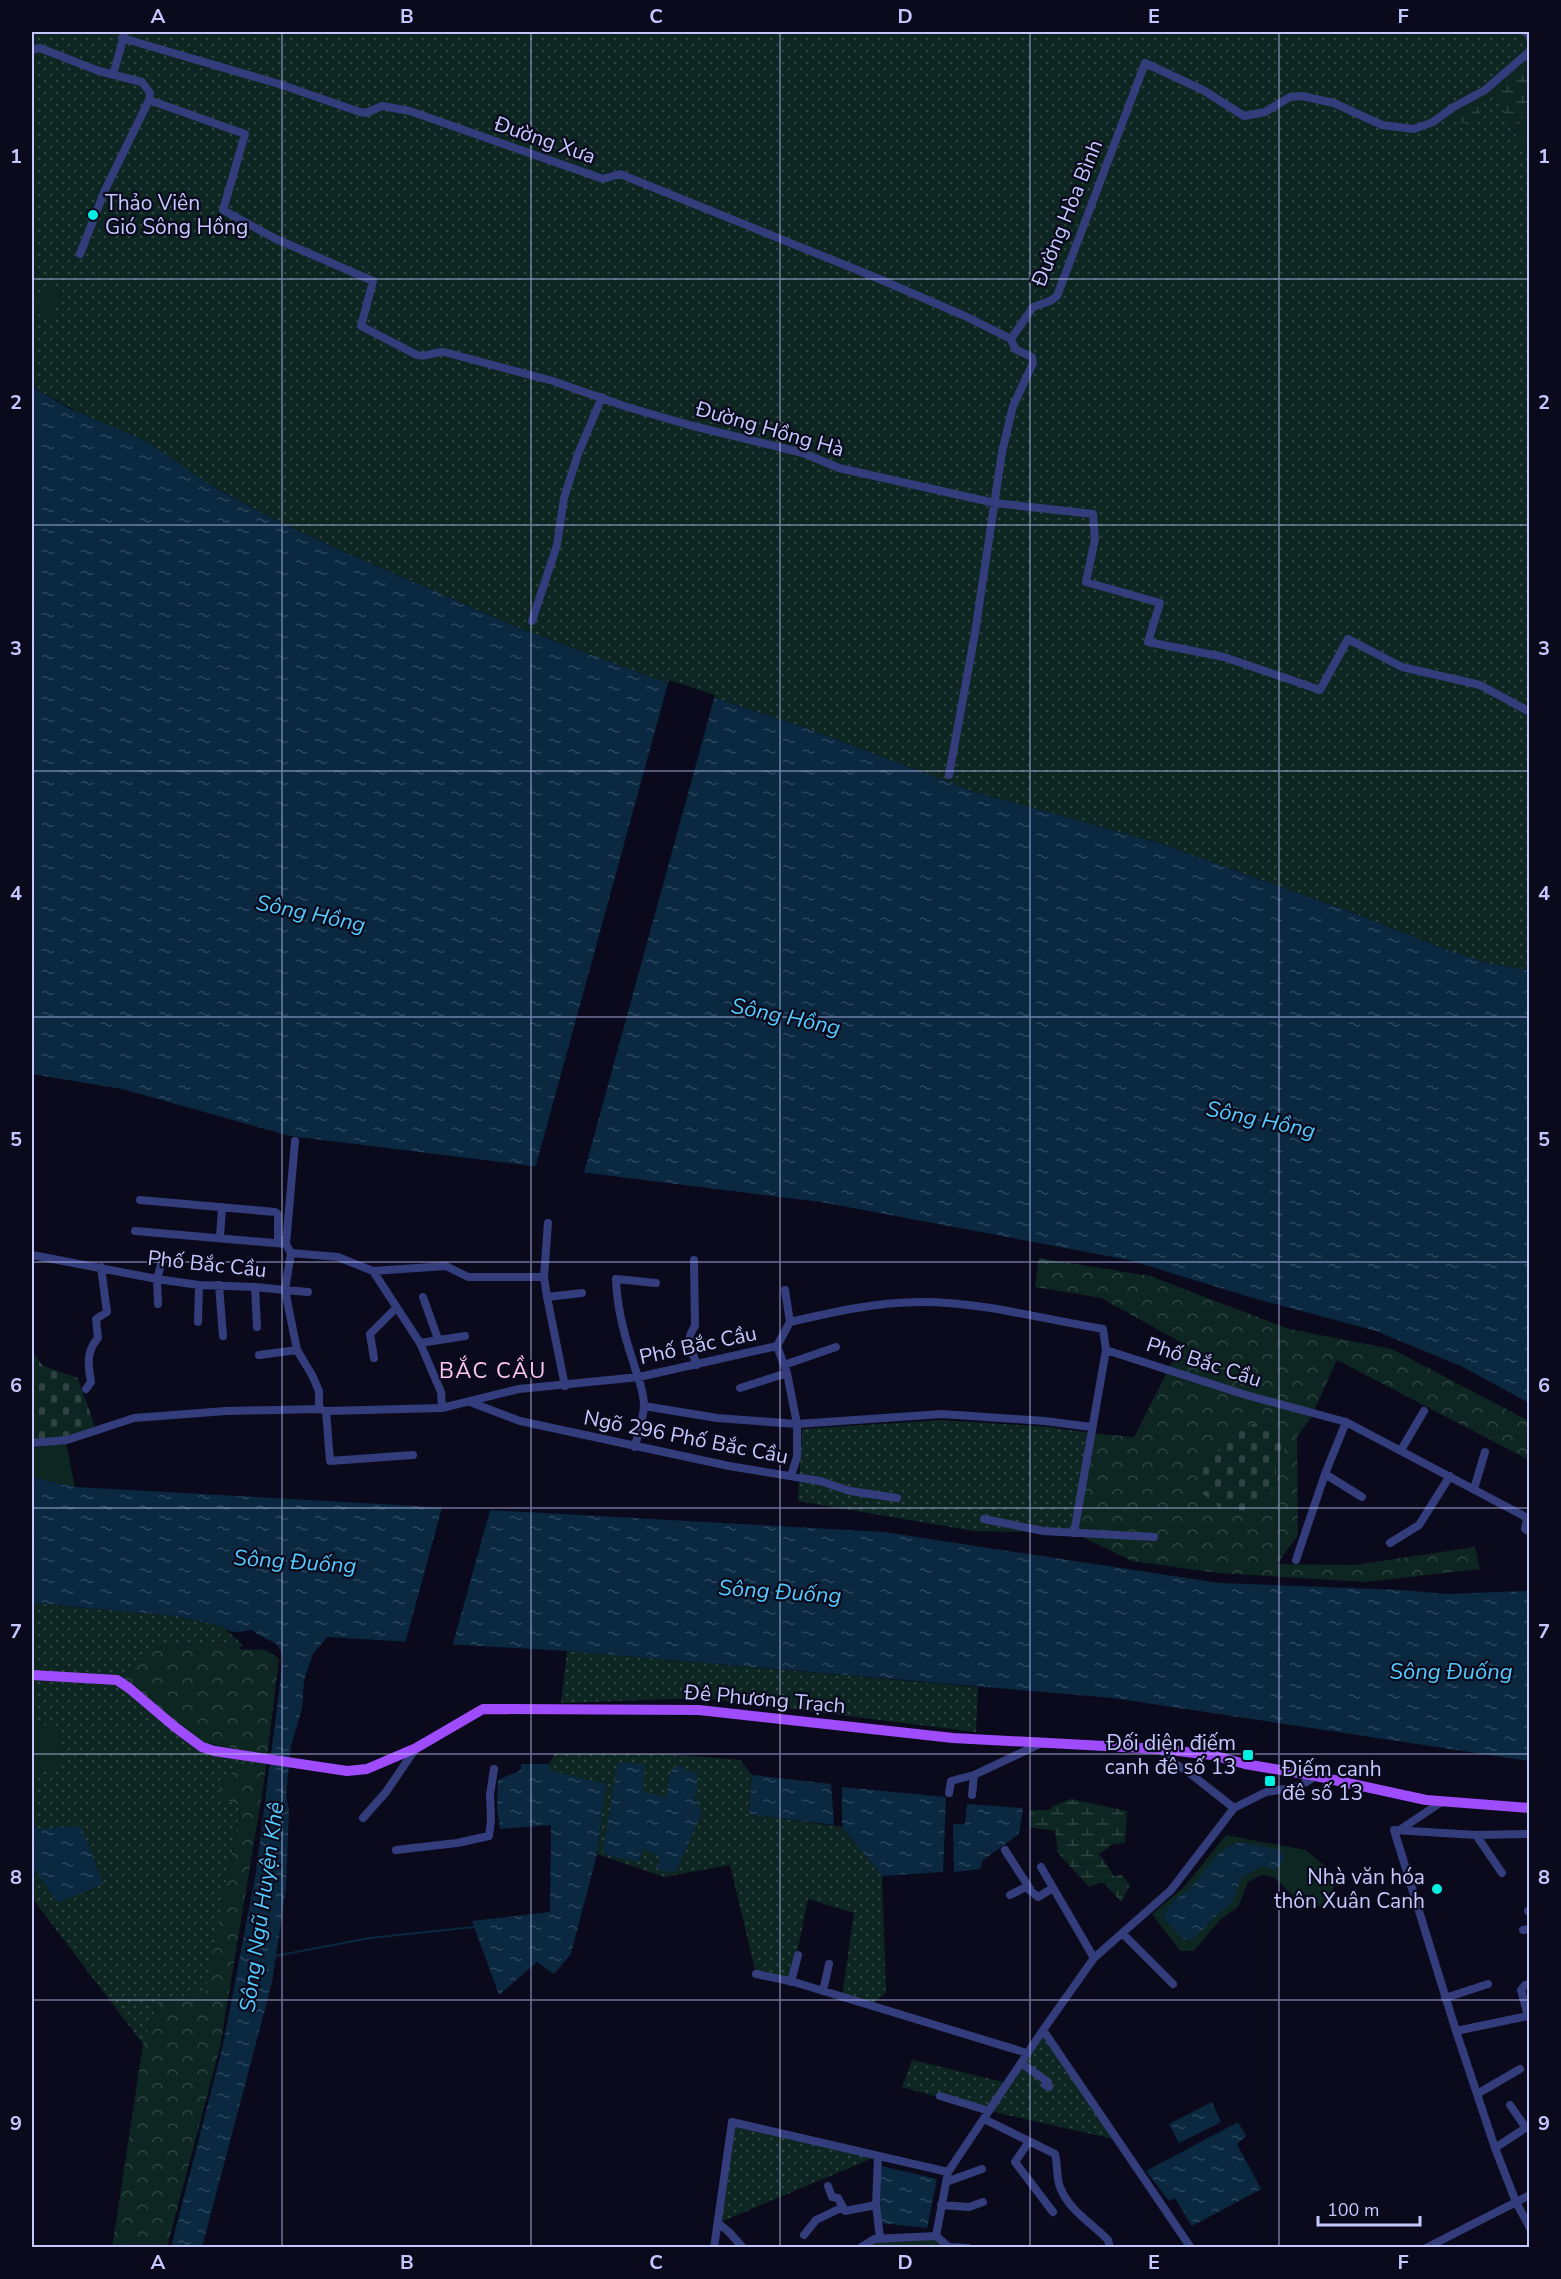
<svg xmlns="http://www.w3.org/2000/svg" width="1561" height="2279" font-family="'Nunito Sans',sans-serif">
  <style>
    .grass { fill: url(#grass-dots) }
    .forest { fill: url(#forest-crowns) }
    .wetland { fill: url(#wetland-marsh) }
    .cemetery { fill: url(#cemetery-stones) }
    .park { fill: #0d2621 }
    .water { fill: url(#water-ripples) }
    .pier { fill: #0b0a1c }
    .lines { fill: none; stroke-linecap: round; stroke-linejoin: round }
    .stream { stroke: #0a2840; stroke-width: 2 }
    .minor { stroke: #343d7c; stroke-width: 8 }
    .major { stroke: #9f4cff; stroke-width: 10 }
    .grid { fill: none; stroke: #c5c8ff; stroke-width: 1.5; stroke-opacity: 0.55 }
    .poi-dot { fill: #00f0e1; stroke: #0b0a1c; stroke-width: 2 }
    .labels { text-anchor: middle; stroke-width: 4.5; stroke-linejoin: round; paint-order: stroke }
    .street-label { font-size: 21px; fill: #c5c8ff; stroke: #0b0a1c }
    .poi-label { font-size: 21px; fill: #c5c8ff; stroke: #0b0a1c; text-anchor: start }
    .water-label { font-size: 22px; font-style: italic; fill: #53cbff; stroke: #0b0a1c }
    .neighbourhood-label { font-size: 22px; letter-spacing: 1.5px; fill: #ffc7f4; stroke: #0b0a1c }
    .neatline { fill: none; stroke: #c5c8ff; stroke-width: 2 }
    .grid-label { font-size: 20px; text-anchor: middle; font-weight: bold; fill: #c5c8ff }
  </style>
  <defs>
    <pattern id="grass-dots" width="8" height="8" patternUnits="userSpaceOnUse" patternTransform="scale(1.5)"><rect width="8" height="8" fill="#0d2621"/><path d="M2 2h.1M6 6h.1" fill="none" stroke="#2f4442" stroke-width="1.8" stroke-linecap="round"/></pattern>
    <pattern id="forest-crowns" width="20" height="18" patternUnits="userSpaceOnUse" patternTransform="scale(1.5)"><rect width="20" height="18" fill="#0d2621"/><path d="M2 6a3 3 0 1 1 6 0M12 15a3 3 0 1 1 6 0" fill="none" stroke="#2f4442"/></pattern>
    <pattern id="wetland-marsh" width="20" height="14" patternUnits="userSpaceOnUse" patternTransform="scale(1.5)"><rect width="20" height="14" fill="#0d2621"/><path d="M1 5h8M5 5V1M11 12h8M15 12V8" fill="none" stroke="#2f4442"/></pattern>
    <pattern id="cemetery-stones" width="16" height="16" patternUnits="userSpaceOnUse" patternTransform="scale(1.5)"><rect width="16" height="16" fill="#0d2621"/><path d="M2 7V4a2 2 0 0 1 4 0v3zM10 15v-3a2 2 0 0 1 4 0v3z" fill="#2f4442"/></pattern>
    <pattern id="water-ripples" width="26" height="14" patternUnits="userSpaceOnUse" patternTransform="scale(1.5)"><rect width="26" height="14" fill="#0a2840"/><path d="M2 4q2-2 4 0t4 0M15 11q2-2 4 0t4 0" fill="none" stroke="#2c465d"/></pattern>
  </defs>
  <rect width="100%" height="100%" fill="#0b0a1c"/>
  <!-- grass -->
  <path class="grass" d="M32,32H1527L1529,34V53L1508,122L1530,155L1529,970L1486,963L1442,948L1348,911L1159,843L975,792L803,727L662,681L524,630L344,552L271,518L32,387Z
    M942,1420L1050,1427L1090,1433L1074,1533L974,1531L798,1501L802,1429Z
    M32,1603L177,1616L221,1626L243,1645L238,1649L219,1642L151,1647L120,1682L210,1744L238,1749L239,1765L220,1786L241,1805L205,1994L159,1999L143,2044L32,1898Z
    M567,1651L978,1687L976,1732L703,1698L561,1703Z
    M555,1753L669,1754L740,1760L752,1775L749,1814L842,1827L882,1876L886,1993L870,2005L842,1997L854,1913L808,1899L791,1982L756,1974L730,1865L664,1877L597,1854L606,1784L548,1770L549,1764Z
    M1043,2030L1118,2140L989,2111L902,2087L912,2060L1007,2083Z
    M732,2122L878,2156L718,2223Z"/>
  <!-- forest -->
  <path class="forest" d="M1039,1258L1150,1276L1289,1329L1392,1349L1529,1421V1460L1337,1360L1310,1419L1297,1437L1298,1535L1277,1564L1354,1565L1475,1547L1480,1569L1366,1582L1218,1573L1132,1561L1074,1533L1090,1433L1134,1437L1182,1343L1101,1298L1035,1287Z
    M220,1642L238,1649L266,1650L279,1659L264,1782L220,2047L167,2247L112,2248L143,2044L159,1999L205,1993L241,1806L220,1797V1786L239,1765L238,1749L208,1743L197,1739L120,1682L151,1647Z"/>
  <!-- wetland -->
  <path class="wetland" d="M1529,53V107L1515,132L1508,122L1493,87Z
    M1487,91L1475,124L1440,120Z
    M1071,1799L1127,1811L1125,1843L1113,1844L1099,1854L1115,1877L1121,1874L1130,1885L1121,1902L1103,1882L1089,1887L1058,1853L1055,1831L1029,1827L1030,1810H1050L1052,1806Z"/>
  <!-- cemetery -->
  <path class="cemetery" d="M32,1352L43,1366L78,1378L95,1427L68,1438L32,1441Z
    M1255,1424L1282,1434C1290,1450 1278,1456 1276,1469C1275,1473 1277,1480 1277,1485L1255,1515L1252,1512L1221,1508L1199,1491L1202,1462L1219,1451L1245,1426Z"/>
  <!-- park -->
  <path class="park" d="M1529,107V155L1515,132Z
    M45,286L63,291L52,319L35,313Z
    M66,1443L75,1487L32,1477V1448Z
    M32,1724L62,1727L57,1772L32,1769Z
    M1226,1835L1306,1850L1340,1879L1320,1906L1305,1908L1274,1877L1262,1875L1248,1882L1238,1907L1220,1920L1194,1951H1180L1152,1914L1184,1887Z
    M936,2236L950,2248H860L874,2239Z"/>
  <!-- water -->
  <path class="water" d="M32,387L70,409L146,441L212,486L271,518L344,552L524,630L662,681L803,727L975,792L1159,843L1348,911L1442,948L1486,963L1529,970V1403L1463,1367L1376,1331L1253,1298L1129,1260L821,1202L290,1136L122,1089L32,1074Z
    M32,1477L75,1487L884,1532L1219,1583L1401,1590L1447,1594L1529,1591V1761L1113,1698L567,1651L327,1637L313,1654L304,1680L302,1708L291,1746L286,1795L289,1810L286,1888L272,1983L202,2247H171L223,2045L256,1872L283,1660C281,1637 266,1643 252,1630L239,1632L229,1631L221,1626L177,1616L32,1603Z
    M620,1762L645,1765L643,1792L666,1797L672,1768L684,1765L686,1772H697V1791L694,1796L702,1813L676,1871L665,1872L656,1868L660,1860L658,1856L643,1849L639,1862L607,1855L603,1851L617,1766Z
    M521,1764H549V1770L606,1784L597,1854L571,1954L554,1974L537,1962L499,1995L472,1921L550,1912L551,1825L500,1829L497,1808L498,1780L521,1770Z
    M752,1775L831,1784L834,1825L749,1814Z
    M842,1787L946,1797L943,1872L882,1876L842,1827Z
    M967,1804L1023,1808L1019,1834L983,1860L980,1869L954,1872L953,1824H965Z
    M32,1821L37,1829L81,1826L103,1884L58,1903L32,1865Z
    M1240,1842L1280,1850L1284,1857L1280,1866L1274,1870L1262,1866L1242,1877L1232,1903L1219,1913L1193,1939L1184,1940L1164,1919C1164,1904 1181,1897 1191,1887C1207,1871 1216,1847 1240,1842Z
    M1212,2102L1221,2122L1179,2143L1169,2124Z
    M1238,2122L1246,2136L1237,2144L1261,2189L1192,2226L1175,2198L1169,2201L1146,2171Z
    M881,2166L937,2179L927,2228L880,2223Z"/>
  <!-- pier -->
  <path class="pier" d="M669,680L715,695L583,1176L535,1169Z
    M443,1504L491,1507L452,1647L405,1644Z"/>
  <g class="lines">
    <!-- stream -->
    <path class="stream" d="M275,1956L370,1938L474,1927"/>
    <!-- minor -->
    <path class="minor" d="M1525,32L1530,36
      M122,38L279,84L360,112L366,113L382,106L410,111L603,179L620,174L877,278L967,317L1011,339
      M32,50L40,48L99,71L142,82L150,93L149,100L245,134L223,210L276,239L373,281L361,326L417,355C427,358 434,351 444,352L553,381L624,406L689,425L803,453L839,468L995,503L1093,514L1095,539L1086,582L1160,603L1148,642L1224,657L1320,690L1348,639L1402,667L1480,685L1530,712
      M113,75L125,32
      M80,254L105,190L149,100
      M532,621L557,545L564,498L578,454L602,397
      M949,775L975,633L1002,452L1013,406L1033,363L1032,357L1015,349L1011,339L1033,307L1050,301L1057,296L1145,63L1203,90L1244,116L1265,112L1290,97L1302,96L1334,103L1382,125L1414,129L1433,122L1452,108L1485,90L1530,51
      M295,1141L286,1244L291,1253L285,1290L308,1292
      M140,1200L275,1212L278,1214V1238L280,1240H286
      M135,1231L286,1244
      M220,1238L222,1207
      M291,1253L338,1257L373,1271L420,1343L441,1392L442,1408
      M32,1255L157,1279L199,1285L255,1287L285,1290L297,1350L312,1375L319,1391V1409L326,1411L442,1408L519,1389L639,1377L777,1346L790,1322C833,1312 877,1302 921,1302C983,1302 1042,1319 1103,1329L1106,1350L1246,1395L1346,1422L1524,1516L1527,1520L1525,1529L1530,1532
      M694,1260L695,1326C684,1342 691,1348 697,1365
      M373,1271L446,1266L468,1277H544
      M219,1285L223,1336
      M255,1287L257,1327
      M785,1290L790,1322
      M423,1297L438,1339
      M547,1297L544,1277L548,1223
      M158,1304L157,1279L163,1258
      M198,1322L199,1285
      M420,1343L465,1336
      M777,1346L787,1373L797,1424L942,1414L1045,1421L1091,1427
      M259,1355L297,1350
      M374,1358L370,1334L396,1308
      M784,1365L836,1347
      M565,1386L547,1297L582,1293
      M740,1388L787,1373
      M86,1389L91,1382C88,1366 86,1351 98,1338L96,1319L107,1312L101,1267
      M470,1402L520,1421L729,1466L820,1481L850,1491L897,1498
      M644,1406L717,1418L797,1424V1457L791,1476
      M326,1411L330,1461L413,1455
      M32,1443L67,1440L134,1418L226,1411L319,1409
      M635,1447C638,1433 643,1420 644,1406C644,1389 637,1377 633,1361C624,1335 617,1307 616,1279L656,1283
      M1401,1450L1424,1411
      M1325,1474L1362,1497
      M1474,1489L1485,1452
      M984,1519L1043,1531L1154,1537
      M1074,1533L1106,1350
      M1390,1543L1419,1525L1450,1476
      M1296,1560L1325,1474L1346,1422
      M1161,1749L1170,1761L1187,1771L1234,1808
      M949,1793L951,1781L974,1775
      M972,1795L974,1775L1042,1743
      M363,1818L386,1792L416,1748
      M1398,1831L1443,1801
      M1530,1834L1476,1835L1394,1830L1456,2031L1495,2148L1516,2202L1530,2228
      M1476,1835L1502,1873
      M396,1850L457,1843L489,1836L491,1820L490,1795L494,1769
      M1005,1850L1030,1889
      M1041,1867L1094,1958
      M1010,1895L1026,1887L1038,1897L1053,1888
      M1528,1911H1530
      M1523,1930L1530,1929
      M1122,1933L1173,1984
      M756,1974L794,1982L1027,2053
      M791,1982L798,1955
      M823,1991L829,1964
      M1445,1998L1488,1984
      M1043,2030L1191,2248
      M1456,2031L1528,2016L1521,1990L1525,1985L1530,1984
      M1021,2063L1048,2082L1045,2085L1049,2087
      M1477,2094L1520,2069
      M940,2096L989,2111
      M1510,2105L1526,2128
      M984,2119L1055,2154C1058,2165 1056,2177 1060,2187C1069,2211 1092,2223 1108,2240L1110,2248
      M1028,2143L1015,2162L1053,2212
      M1495,2148L1530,2125
      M878,2156L876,2205L880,2238
      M946,2182L982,2169
      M828,2186L832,2197L838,2198L845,2211L876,2205
      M941,2205L969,2207L983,2202
      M718,2223L729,2232L743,2248
      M804,2235L816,2220L843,2207
      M950,2247L968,2248
      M714,2248L732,2122L948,2172
      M860,2248L874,2239L936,2236
      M950,2248L936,2236L948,2172L1043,2030L1094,1958L1171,1890L1234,1808L1266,1792L1298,1787L1316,1776
      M1426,2248L1530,2195"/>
    <!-- major -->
    <path class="major" d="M32,1675L117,1680L129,1688L175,1727L202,1747L214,1751L347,1771L367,1769L416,1748L483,1709L699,1710L953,1738L1161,1749L1212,1755L1245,1764L1316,1776L1426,1800L1530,1808"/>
  </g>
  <!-- grid -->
  <path class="grid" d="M282,32V2248M531,32V2248M780,32V2248M1030,32V2248M1279,32V2248M32,279H1530M32,525H1530M32,771H1530M32,1017H1530M32,1262H1530M32,1508H1530M32,1754H1530M32,2000H1530"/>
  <!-- markers -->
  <g class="poi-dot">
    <circle cx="93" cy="215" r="6"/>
    <rect x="1242" y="1749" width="12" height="12" rx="3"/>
    <rect x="1264" y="1775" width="12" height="12" rx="3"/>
    <circle cx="1437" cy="1889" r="6"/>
  </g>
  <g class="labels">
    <!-- street labels -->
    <g class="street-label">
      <text transform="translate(545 140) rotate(19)" y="7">Đường Xưa</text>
      <text transform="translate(1067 213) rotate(-68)" y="7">Đường Hòa Bình</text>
      <text transform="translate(770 429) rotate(16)" y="7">Đường Hồng Hà</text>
      <text transform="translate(207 1264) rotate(6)" y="7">Phố Bắc Cầu</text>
      <text transform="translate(698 1345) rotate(-12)" y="7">Phố Bắc Cầu</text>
      <text transform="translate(1204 1362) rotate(18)" y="7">Phố Bắc Cầu</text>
      <text transform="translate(686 1437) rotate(11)" y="7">Ngõ 296 Phố Bắc Cầu</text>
      <text transform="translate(765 1699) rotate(5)" y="7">Đê Phương Trạch</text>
    </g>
    <!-- poi labels -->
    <g class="poi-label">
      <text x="105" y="210">Thảo Viên<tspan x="105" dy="24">Gió Sông Hồng</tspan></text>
      <text x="1236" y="1750" text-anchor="end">Đối diện điếm<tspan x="1236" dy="24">canh đê số 13</tspan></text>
      <text x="1282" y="1776">Điếm canh<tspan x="1282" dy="24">đê số 13</tspan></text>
      <text x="1425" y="1884" text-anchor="end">Nhà văn hóa<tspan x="1425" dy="24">thôn Xuân Canh</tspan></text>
    </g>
    <!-- water labels -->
    <g class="water-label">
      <text transform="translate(311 913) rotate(12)" y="8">Sông Hồng</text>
      <text transform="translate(786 1016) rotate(12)" y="8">Sông Hồng</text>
      <text transform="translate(1261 1119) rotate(12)" y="8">Sông Hồng</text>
      <text transform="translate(295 1561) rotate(4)" y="8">Sông Đuống</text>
      <text transform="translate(780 1591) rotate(4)" y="8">Sông Đuống</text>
      <text x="1451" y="1679">Sông Đuống</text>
      <text transform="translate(261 1907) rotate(-82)" y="8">Sông Ngũ Huyện Khê</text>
    </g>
    <!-- neighbourhood labels -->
    <g class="neighbourhood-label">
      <text x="493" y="1378">BẮC CẦU</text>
    </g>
  </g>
  <!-- border -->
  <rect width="1561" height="2279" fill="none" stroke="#0b0a1c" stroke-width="66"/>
  <!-- scale -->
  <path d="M1318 2216v9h102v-9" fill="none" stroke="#c5c8ff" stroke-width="3"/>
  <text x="1327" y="2216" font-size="18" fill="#c5c8ff" stroke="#0b0a1c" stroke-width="4.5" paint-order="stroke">100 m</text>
  <rect x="33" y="33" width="1495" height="2213" class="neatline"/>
  <g class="grid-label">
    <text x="158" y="23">A</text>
    <text x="407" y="23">B</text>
    <text x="656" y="23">C</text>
    <text x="905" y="23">D</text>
    <text x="1154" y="23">E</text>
    <text x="1403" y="23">F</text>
    <text x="16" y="163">1</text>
    <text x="1544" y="163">1</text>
    <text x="16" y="409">2</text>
    <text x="1544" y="409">2</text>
    <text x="16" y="655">3</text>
    <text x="1544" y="655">3</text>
    <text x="16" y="900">4</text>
    <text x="1544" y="900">4</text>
    <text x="16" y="1146">5</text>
    <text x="1544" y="1146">5</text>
    <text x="16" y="1392">6</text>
    <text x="1544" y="1392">6</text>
    <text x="16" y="1638">7</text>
    <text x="1544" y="1638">7</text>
    <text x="16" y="1884">8</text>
    <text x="1544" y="1884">8</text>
    <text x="16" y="2130">9</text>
    <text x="1544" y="2130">9</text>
    <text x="158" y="2269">A</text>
    <text x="407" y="2269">B</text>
    <text x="656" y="2269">C</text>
    <text x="905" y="2269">D</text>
    <text x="1154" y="2269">E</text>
    <text x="1403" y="2269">F</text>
  </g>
</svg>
